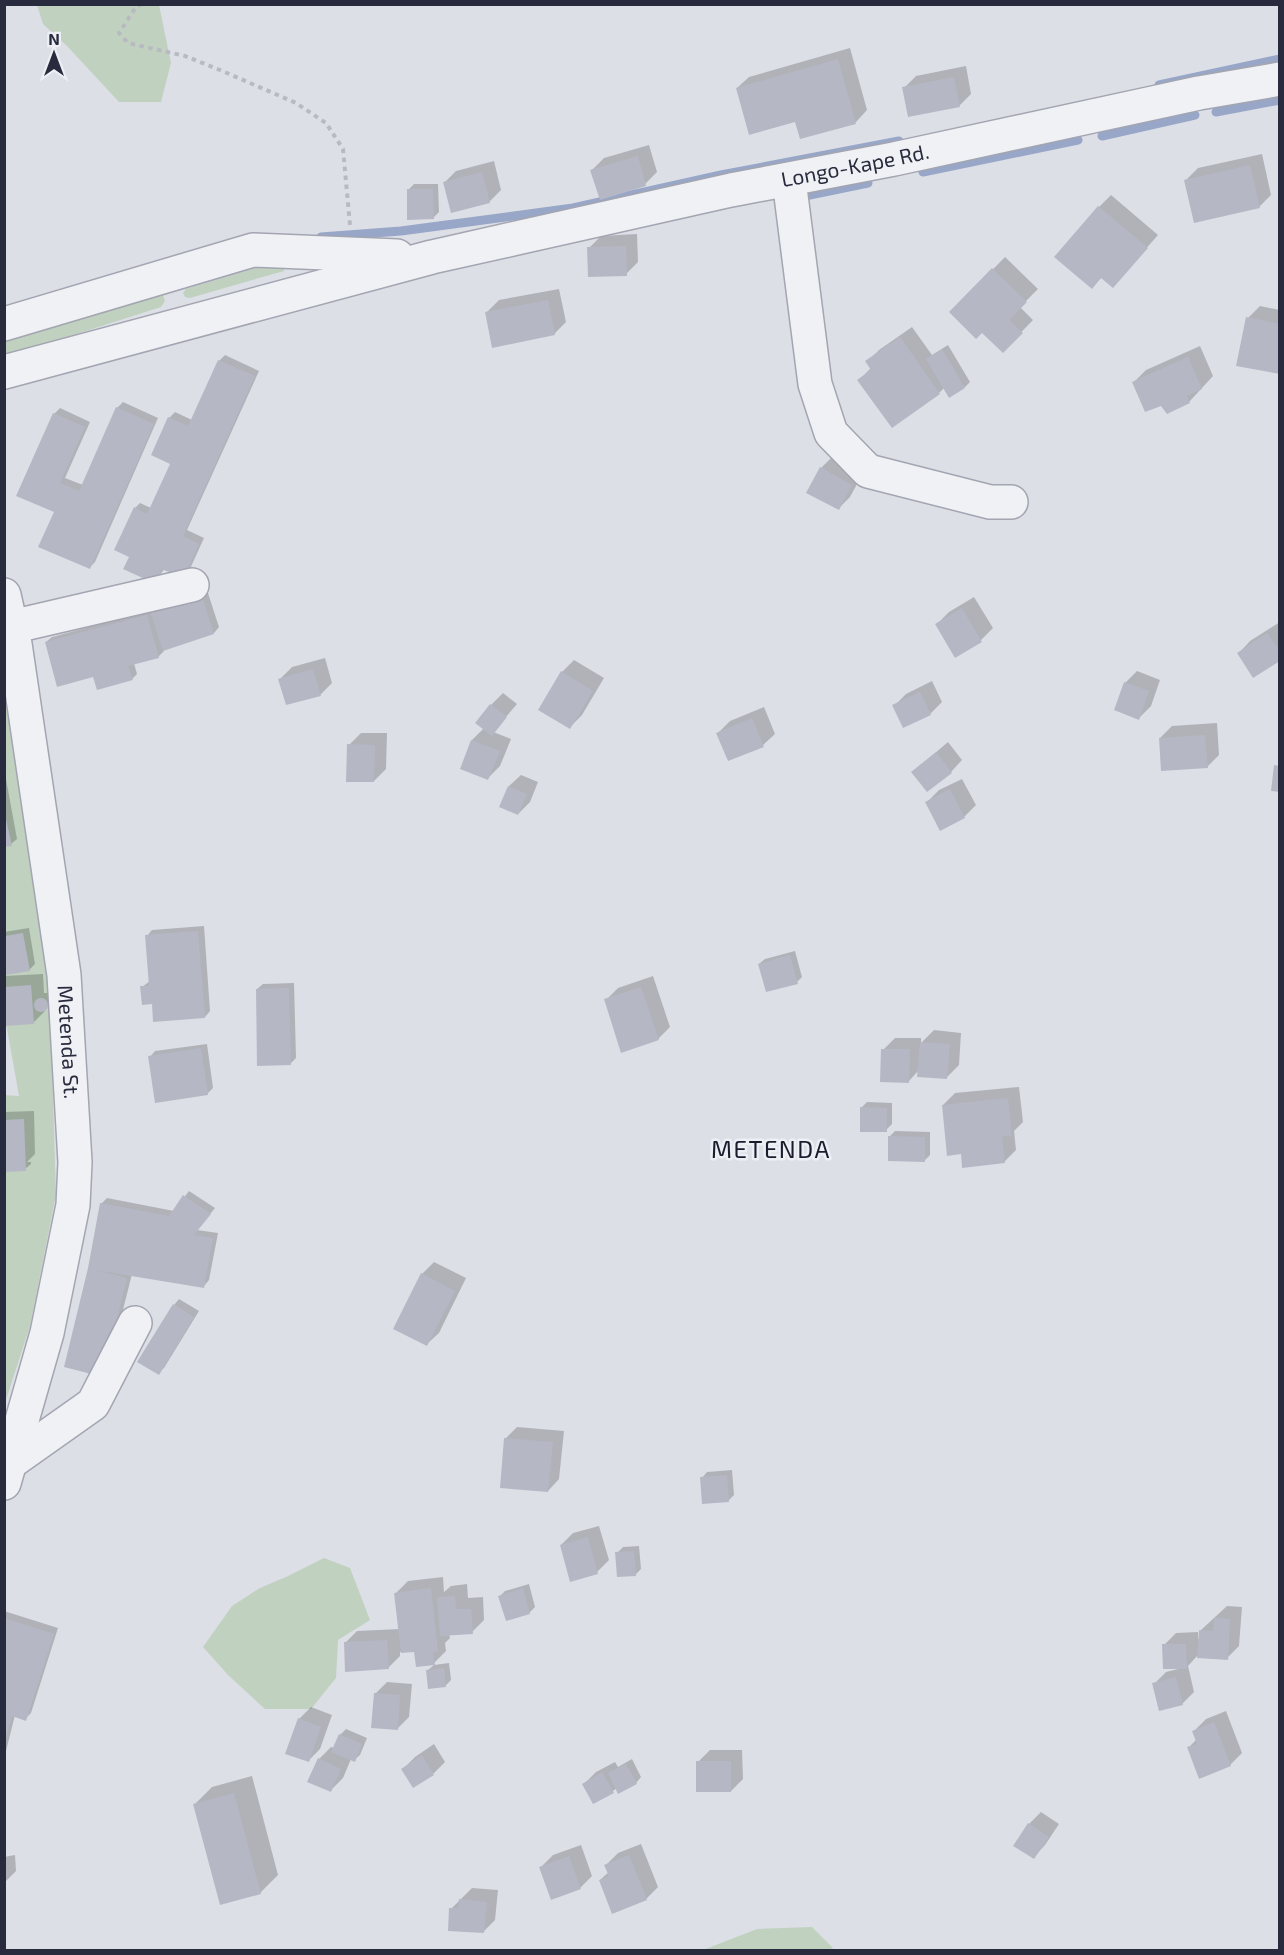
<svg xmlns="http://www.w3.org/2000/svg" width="1284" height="1955" font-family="'Exo 2',sans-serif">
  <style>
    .green { fill: #c0d1bf }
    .shadow { fill: #0003 }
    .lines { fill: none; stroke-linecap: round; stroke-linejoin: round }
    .stream { stroke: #98a7c7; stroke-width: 9 }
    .building { fill: #b5b8c4 }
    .minor-casing { stroke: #a3a5b1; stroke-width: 36 }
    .path { stroke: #b8bac1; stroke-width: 4; stroke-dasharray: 4.5 4.5; stroke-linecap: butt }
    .minor { stroke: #f0f1f5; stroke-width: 33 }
    .labels { text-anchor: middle; stroke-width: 5; stroke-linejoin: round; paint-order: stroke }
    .street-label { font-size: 21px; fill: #272b3d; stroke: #edeff5 }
    .quarter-label { font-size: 24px; letter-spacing: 1.5px; fill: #191d2e; stroke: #edeff5 }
  </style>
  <rect width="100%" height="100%" fill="#dddfe7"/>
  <!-- green -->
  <path class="green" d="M37,5H159L171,63L161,102H119L67,46L43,24Z
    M279,261L284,263V271L190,298L185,297L183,293L186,289Z
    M157,295H163L165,301L161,307L5,357V340Z
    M5,671L47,897L56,1195L30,1326L5,1403L4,1095L19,1096L4,1012Z
    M324,1558L350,1568L370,1620L338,1640L336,1678L311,1709H265L228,1675L203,1647L232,1606L260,1588L288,1576Z
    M812,1927L833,1948L829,1950H703L757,1929Z"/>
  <!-- shadow -->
  <path class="shadow" d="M850,48L867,110L856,122L801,138L796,120L737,88L749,77Z
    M966,66L971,94L959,106L904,88L916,76Z
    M649,145L657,172L645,184L592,170L604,158Z
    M1262,154L1271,195L1259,207L1186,180L1198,168Z
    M494,161L501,190L489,202L444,183L456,171Z
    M414,184H438L439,212L433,218L408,190Z
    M1111,195L1158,235L1113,286L1102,277L1092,287L1099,207Z
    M637,234L638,262L626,274L589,248L601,236Z
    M1005,257L1038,289L1020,307L1033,320L1003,351L982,330L951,312Z
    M559,289L566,322L554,334L487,312L499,300Z
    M1260,306L1280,310V373L1248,318Z
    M912,327L932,355L948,345L970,382L965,387L949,396L944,388L939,393L859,380L872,367L867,362L879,350Z
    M1200,346L1213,376L1189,402L1161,404L1134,382L1146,370Z
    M225,355L259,371L187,530L204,538L189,571L165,568L155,582L131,556L135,508L140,503L151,508L172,463L169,418L175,412L192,420L219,361Z
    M123,402L158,418L95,562L89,568L56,511L54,414L60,408L90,422L65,478L83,485L117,408Z
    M833,456L863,473L850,497L838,509L821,468Z
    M208,593L219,627L214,633L163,649L164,651L158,657L134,663L137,674L132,679L94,675L46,642L52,637L152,610L153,613L158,608Z
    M974,597L993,628L981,640L956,656L937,624L949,612Z
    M1280,622V659L1239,653L1250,641Z
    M325,658L332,683L320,695L280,679L292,667Z
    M574,660L604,678L582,715L570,727L562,672Z
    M1137,671L1160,680L1151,706L1139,718L1125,683Z
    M932,681L942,702L930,714L894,706L906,694Z
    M503,693L517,704L493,732L511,739L500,766L488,778L462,768L472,740L484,728L491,705Z
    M764,707L775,734L763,745L718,733L730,721Z
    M1217,723L1219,755L1207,767L1160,738L1172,726Z
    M361,733H387L386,769L374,781L349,745Z
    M948,742L962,760L951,772H913Z
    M4,768L17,839L11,844L4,845Z
    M521,775L538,782L530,802L518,814L509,786Z
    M962,779L976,805L964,817L927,802L939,790Z
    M204,926L210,1011L205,1017L153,1002L142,987L150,981L147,936L152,930Z
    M29,928L35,964L29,970L4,974V932Z
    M795,951L802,977L797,982L759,964L765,959Z
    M43,974L44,993H50L53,1000L45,1008V1011L33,1023L4,1025V976Z
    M653,976L670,1027L658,1039L606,1000L618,988Z
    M294,983L296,1058L291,1063L257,989L263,984Z
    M934,1030L961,1033L959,1065L947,1077L919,1070L909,1081L883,1050L895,1038H921V1043Z
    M207,1044L213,1088L207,1094L150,1057L155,1051Z
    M1019,1087L1023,1122L1014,1131L1016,1150L1004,1162L962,1152L943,1105L955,1093Z
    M867,1102L892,1103V1124L886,1130L861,1108Z
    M34,1111L35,1154L27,1162H31V1164L25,1169L4,1170V1112Z
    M895,1131L930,1132V1155L924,1161L889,1137Z
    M189,1191L215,1208L197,1230L218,1233L209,1280L204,1286L132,1274L108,1369L90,1269L101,1204L107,1198L174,1211Z
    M434,1262L466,1278L439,1333L427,1344L422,1274Z
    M179,1299L199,1311L164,1368L158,1373L174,1305Z
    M517,1427L564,1431L559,1479L548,1491L505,1439Z
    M732,1470L734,1495L728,1501L702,1478L707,1472Z
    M599,1526L609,1560L597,1572L561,1545L573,1533Z
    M639,1546L641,1569L635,1575L617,1553L623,1547Z
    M443,1577L444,1592L451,1586L467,1584L468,1598L483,1597L484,1620L472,1632L449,1634L450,1638L445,1643L446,1651L434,1663L416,1650L400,1652V1656L388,1668L345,1643L357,1631L400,1629L396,1593L408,1581Z
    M529,1584L535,1607L529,1613L500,1596L505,1591Z
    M1227,1606L1242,1607L1239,1646L1227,1658L1197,1656L1188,1666L1194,1692L1182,1704L1154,1684L1166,1672L1178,1669L1164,1645L1176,1633L1198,1632V1639H1200L1201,1630Z
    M4,1611L58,1628L31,1713L25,1719L15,1715L4,1759Z
    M449,1663L451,1680L445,1686L428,1670L434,1665Z
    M387,1682L412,1684L409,1717L397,1729L375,1694Z
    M311,1707L332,1715L320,1749L308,1761L299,1719Z
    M1226,1711L1242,1753L1230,1765L1188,1748L1197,1739L1194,1731L1206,1719Z
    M346,1729L367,1738L360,1755L354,1760L351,1759L343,1778L331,1790L319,1759L331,1747L334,1748L340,1735Z
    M434,1744L445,1762L433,1774L403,1769L415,1757Z
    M710,1750H742L743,1779L731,1791L698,1762Z
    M632,1759L641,1777L636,1783L617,1788L613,1791L584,1784L596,1772L615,1762L618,1767Z
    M252,1776L278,1875L260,1893L194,1805L212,1787Z
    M1041,1812L1059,1824L1045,1845L1034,1857L1029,1824Z
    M641,1844L658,1887L646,1899L600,1880L609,1872L606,1865L618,1853Z
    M581,1845L592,1876L580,1888L541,1867L553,1855Z
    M15,1855L16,1871L4,1883V1857Z
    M472,1888L498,1890L495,1920L483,1932L451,1909Z"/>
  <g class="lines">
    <!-- stream -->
    <path class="stream" d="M1159,85L1280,59
      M1216,112L1280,100
      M1102,136L1195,115
      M923,172L1078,140
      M800,197L868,183
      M321,237L401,231L573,208L721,175L899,141"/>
  </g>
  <!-- building -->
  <path class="building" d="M838,59L856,124L800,139L795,122L749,135L736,88Z
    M954,77L960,107L908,117L902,87Z
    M638,156L646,186L600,200L590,170Z
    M1250,165L1260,208L1194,223L1184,180Z
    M482,172L490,203L451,213L443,182Z
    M407,189H433L434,219L407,220Z
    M1098,206L1148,248L1113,288L1101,278L1092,289L1054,257Z
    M626,246L627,276L588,277L587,247Z
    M992,268L1027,302L1009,320L1023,333L1003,353L982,333L976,339L949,312Z
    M548,300L555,335L492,348L485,312Z
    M1246,317L1280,324V374L1236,366Z
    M900,337L940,394L892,428L857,380L871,370L865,361Z
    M942,349L965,388L949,398L926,359Z
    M1188,357L1202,389L1187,396L1190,403L1167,414L1161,406L1145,412L1132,382Z
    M218,360L255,376L183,536L199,544L184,579L162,569L156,584L123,569L129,557L114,550L134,507L147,514L170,464L151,455L168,417L188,426Z
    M116,407L154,424L90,569L38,547L54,512L16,496L53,413L85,427L60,483L79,491Z
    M820,467L852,485L839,510L806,493Z
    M202,597L214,634L163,651L151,614Z
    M962,608L982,642L955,658L935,624Z
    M147,615L159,658L128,666L133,680L97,690L93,677L57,687L45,642Z
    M1267,633L1280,651V661L1253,678L1237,653Z
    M313,669L321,696L286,705L278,679Z
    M561,671L593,691L570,729L538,710Z
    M1124,682L1149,691L1139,720L1114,710Z
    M920,692L931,715L903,728L892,705Z
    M490,704L507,717L492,736L475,723Z
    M752,718L764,747L728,761L716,733Z
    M1205,735L1208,768L1161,771L1159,738Z
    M471,740L500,751L488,780L460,769Z
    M347,744L375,745L374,782H346Z
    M936,752L952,773L927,792L911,772Z
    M1274,765L1280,766V792L1271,791Z
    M508,786L527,794L518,815L499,807Z
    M950,789L965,818L940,831L925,802Z
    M4,810L12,846L4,847Z
    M198,931L205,1018L153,1022L152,1004L142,1005L140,986H149L145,935Z
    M23,933L30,971L5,975V936Z
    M790,955L798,984L766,992L758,964Z
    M31,985L34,1024L4,1026V987Z
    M641,987L659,1040L621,1053L604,999Z
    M289,988L291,1065L257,1066L256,989Z
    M34 1005a7 7 0 1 1 14 0a7 7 0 1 1-14 0Z
    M920,1042L950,1044L947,1079L917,1077Z
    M201,1048L208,1095L155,1103L148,1056Z
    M881,1049H910L909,1083L880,1082Z
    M1008,1098L1012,1136H1002L1005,1163L962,1168L961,1154L947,1156L942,1105Z
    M860,1107L887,1108V1132H860Z
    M24,1119L26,1171L4,1172V1120Z
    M888,1136L925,1137V1162L888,1161Z
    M183,1195L211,1214L194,1235L213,1238L204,1288L95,1270L127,1278L103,1377L64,1367L88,1268L100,1203L169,1216Z
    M421,1273L455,1291L427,1346L393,1329Z
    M173,1304L194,1317L159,1375L137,1362Z
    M504,1438L553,1442L548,1492L500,1488Z
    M727,1475L729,1502L702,1504L700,1477Z
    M588,1537L598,1574L570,1582L560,1545Z
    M634,1551L636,1576L617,1577L615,1552Z
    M431,1588L438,1652H433L435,1665L416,1667L414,1652L401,1653L394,1593Z
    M523,1588L530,1614L506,1621L498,1596Z
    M455,1596L456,1609H471L473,1634L440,1636L437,1597Z
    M4,1618L54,1634L26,1721L12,1716L5,1742Z
    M1214,1618L1230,1619L1228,1660L1197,1658L1199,1630L1213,1631Z
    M387,1640L389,1669L345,1672L344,1642Z
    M1162,1644H1186L1187,1669H1163Z
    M444,1668L446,1687L428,1689L426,1670Z
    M1176,1677L1183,1705L1159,1711L1152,1683Z
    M374,1693L400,1695L398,1730L371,1728Z
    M298,1718L321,1727L309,1762L285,1754Z
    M1214,1722L1231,1766L1199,1779L1187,1747L1197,1744L1192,1731Z
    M339,1734L362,1744L355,1762L331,1752Z
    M422,1755L434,1775L413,1788L401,1769Z
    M318,1758L341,1769L331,1792L307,1782Z
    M696,1761H731V1792H696Z
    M626,1764L637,1784L618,1794L608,1773Z
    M602,1772L614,1793L593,1804L582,1784Z
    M234,1793L261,1894L220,1905L193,1804Z
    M1028,1823L1049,1837L1034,1859L1013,1846Z
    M629,1855L647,1900L612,1914L599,1880L609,1876L604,1865Z
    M569,1856L581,1889L551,1900L539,1867Z
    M459,1899L487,1902L484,1933L448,1931L449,1908H458Z"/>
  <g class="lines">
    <!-- minor casing -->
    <g class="minor-casing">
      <g id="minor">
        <path d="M789,180L815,384L831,433L868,471L990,502H1011"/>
        <path d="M4,324L253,250L397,256"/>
        <path id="s1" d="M4,372L432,257L731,190L894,159L1199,93L1280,79"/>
        <path id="s2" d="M4,595L15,644L64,975L75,1162L73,1205L47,1333L4,1483"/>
        <path d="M11,627L192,585"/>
        <path d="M11,1462L93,1404L135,1323"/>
      </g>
    </g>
    <!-- path -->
    <path class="path" d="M142,4L136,7L119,33L128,43L185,56L220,70L296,103L326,123L343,149L350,225"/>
    <!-- minor -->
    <use href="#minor" class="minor"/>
  </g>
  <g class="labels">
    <!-- street labels -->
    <g class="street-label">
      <text dy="7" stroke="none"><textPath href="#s1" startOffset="876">Longo-Kape Rd.</textPath></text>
      <text dy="7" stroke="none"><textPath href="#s2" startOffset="452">Metenda St.</textPath></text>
    </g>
    <!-- quarter labels -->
    <g class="quarter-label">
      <text x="771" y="1158">METENDA</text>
    </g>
  </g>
  <!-- border -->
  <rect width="1284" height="1955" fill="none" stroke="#272b3d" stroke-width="12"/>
  <!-- north arrow -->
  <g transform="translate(54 54)" stroke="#edeff5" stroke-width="4.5" paint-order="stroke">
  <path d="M0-4.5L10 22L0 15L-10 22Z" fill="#272b3d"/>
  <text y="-9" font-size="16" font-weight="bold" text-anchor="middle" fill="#272b3d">N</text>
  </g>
</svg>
